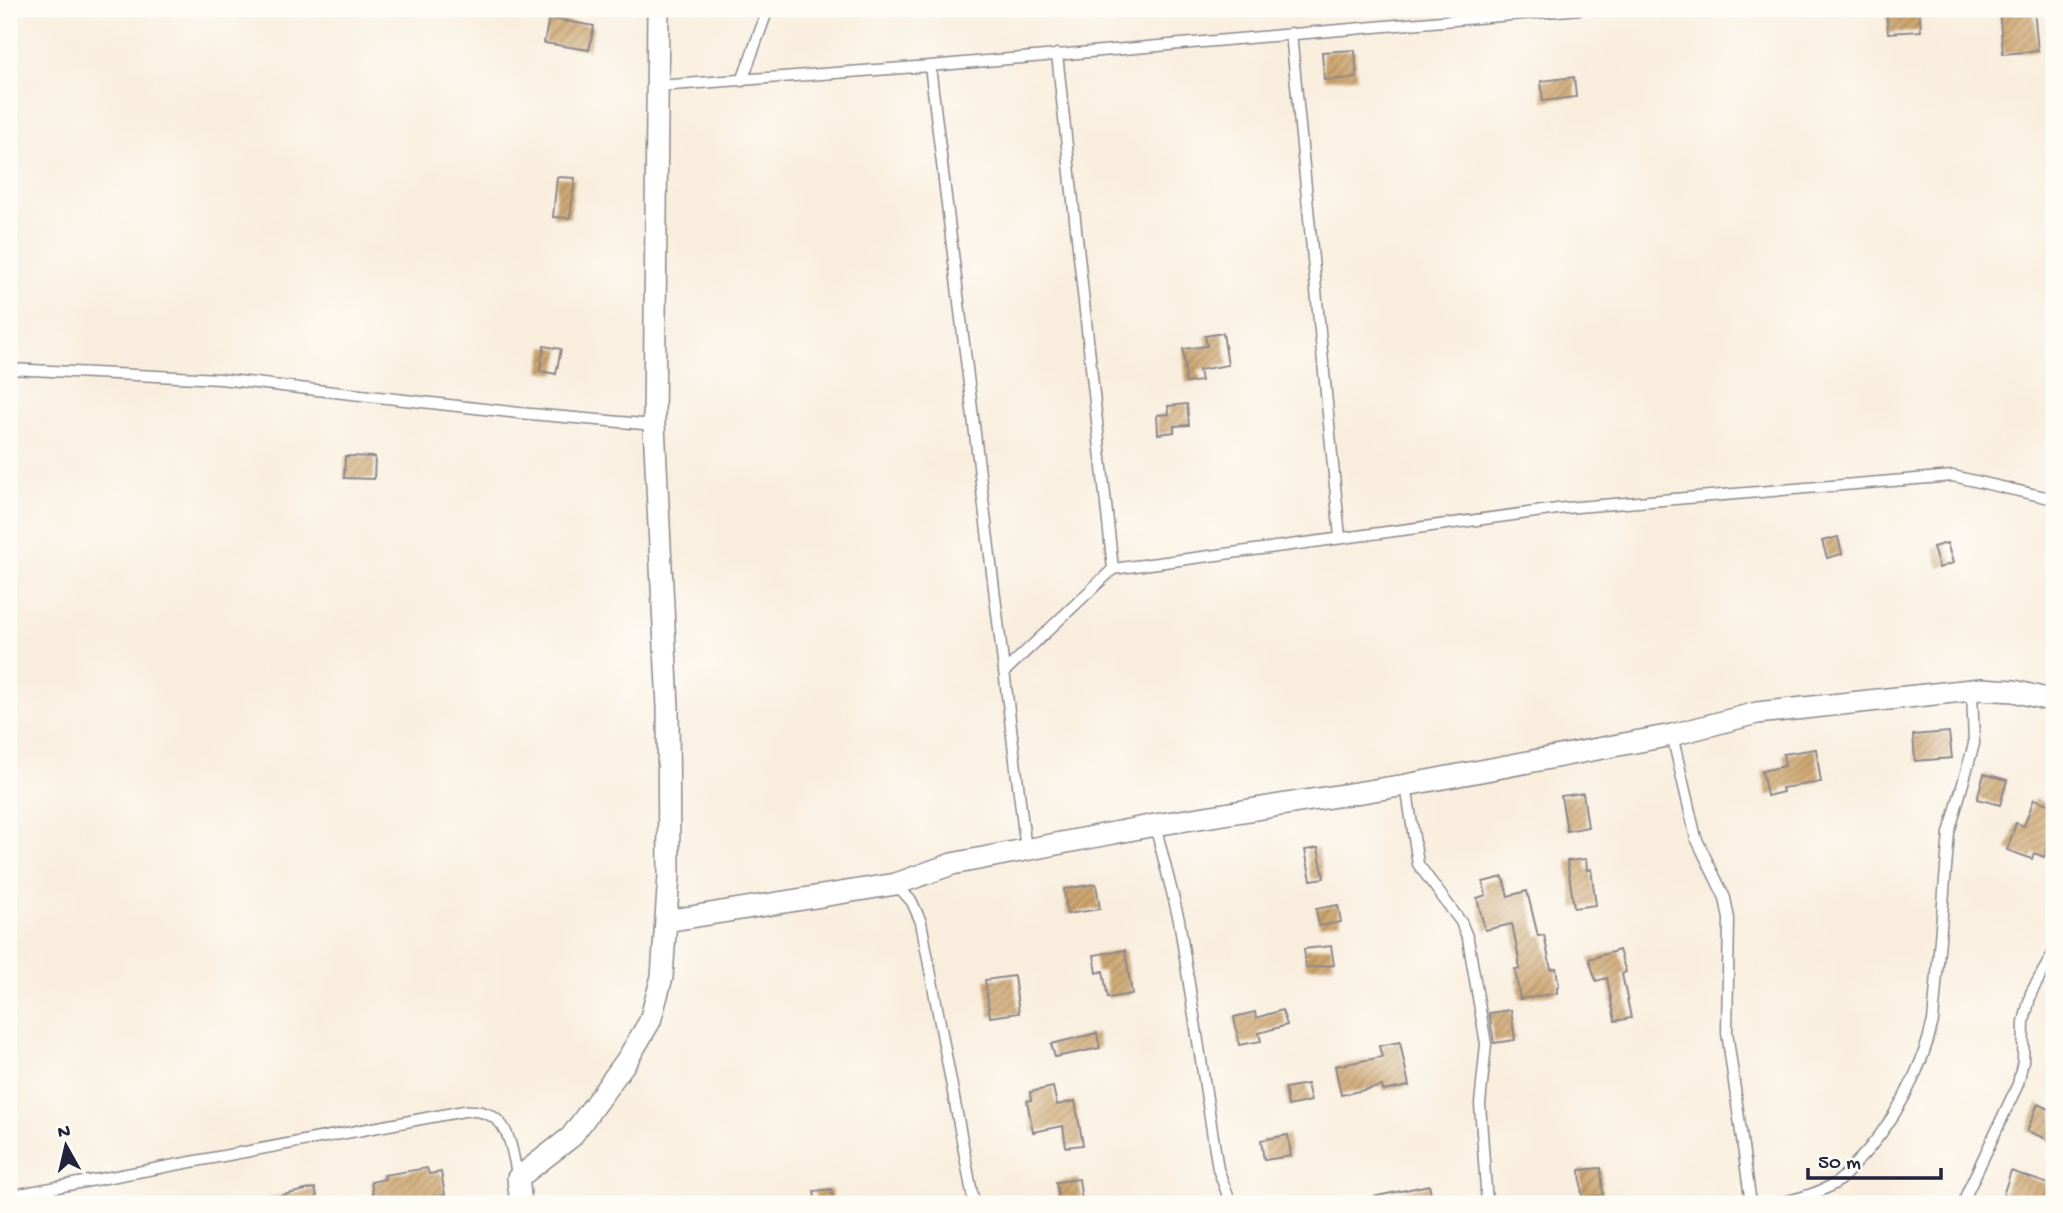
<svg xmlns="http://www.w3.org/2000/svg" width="2063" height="1213" font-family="'Gochi Hand',sans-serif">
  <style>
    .building { fill: url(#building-hatch) }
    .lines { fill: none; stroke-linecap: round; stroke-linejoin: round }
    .service-casing { stroke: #8e888c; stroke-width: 13 }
    .minor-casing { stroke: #8e888c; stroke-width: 24 }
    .service { stroke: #fff; stroke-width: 10 }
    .minor { stroke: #fff; stroke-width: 21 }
  </style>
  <defs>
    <pattern id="building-hatch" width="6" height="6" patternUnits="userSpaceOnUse" patternTransform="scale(1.75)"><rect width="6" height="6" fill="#cda56e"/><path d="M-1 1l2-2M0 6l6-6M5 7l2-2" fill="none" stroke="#a6865c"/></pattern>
  </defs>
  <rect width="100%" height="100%" fill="#fdfcf7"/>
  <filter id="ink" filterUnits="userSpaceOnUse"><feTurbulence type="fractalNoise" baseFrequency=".0143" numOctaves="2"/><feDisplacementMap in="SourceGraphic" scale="14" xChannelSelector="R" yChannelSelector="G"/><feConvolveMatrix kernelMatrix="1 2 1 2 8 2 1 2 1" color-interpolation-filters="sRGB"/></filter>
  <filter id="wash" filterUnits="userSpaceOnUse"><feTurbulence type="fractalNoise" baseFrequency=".00686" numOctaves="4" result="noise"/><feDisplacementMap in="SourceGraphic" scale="28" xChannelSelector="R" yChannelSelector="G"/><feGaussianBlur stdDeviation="1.57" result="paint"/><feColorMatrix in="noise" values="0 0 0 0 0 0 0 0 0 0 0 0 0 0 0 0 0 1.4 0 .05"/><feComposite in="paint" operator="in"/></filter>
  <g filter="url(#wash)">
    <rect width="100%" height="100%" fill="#f9eede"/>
    <g id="blocks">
      <!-- building -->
      <path class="building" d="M1886,9H1919L1921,31L1888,33Z
        M1999,9H2034L2038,51L2003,54Z
        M549,18L594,26L589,50L544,43Z
        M1355,50L1357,78L1324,80L1322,52Z
        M1574,77L1576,97L1543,101L1541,81Z
        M557,177L575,178L570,218L553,217Z
        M1223,333L1228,365L1199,370L1201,381L1186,383L1183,349L1207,346L1205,336Z
        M544,346L561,349L556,374L540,371Z
        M1187,404L1189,425L1174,426V432L1158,434L1157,415L1169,414L1168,406Z
        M345,456L375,457L374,479L344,478Z
        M1838,537L1842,554L1827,558L1822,541Z
        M1947,543L1953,563L1939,568L1933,547Z
        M1949,732L1952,758L1915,761L1913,735Z
        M1816,749L1821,782L1782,788L1783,792L1767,796L1762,771L1785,766L1783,754Z
        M1984,774L2007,780L2000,805L1977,799Z
        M1583,793L1588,827L1567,831L1561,796Z
        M2034,799L2054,806V845L2049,844L2044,857L2034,853L2032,859L2007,850L2016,823L2024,826Z
        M1318,848L1324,878L1311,880L1305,850Z
        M1586,859L1587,870L1591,869L1596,905L1574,908L1567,861Z
        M1503,877L1508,896L1527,891L1538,936L1544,935L1551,969L1556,968L1559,987H1557V993L1520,999L1515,969H1519V959L1512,924L1485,930L1477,898L1486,895L1483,882Z
        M1096,884L1100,909L1067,914L1064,889Z
        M1338,905L1341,922L1319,926L1316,909Z
        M1331,946L1334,965L1306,968L1304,949Z
        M1125,950L1132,994L1108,998L1103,971L1097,973L1094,955Z
        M1619,950L1626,972L1622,974L1631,1018L1615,1021L1607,978L1596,981L1589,959Z
        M1014,976L1019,1013L990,1017L985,980Z
        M1282,1010L1287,1025L1259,1033L1261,1041L1239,1045L1234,1017L1255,1012L1256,1018Z
        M1511,1010L1515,1040L1494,1043L1489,1013Z
        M1097,1033L1100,1048L1055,1057L1051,1044Z
        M1400,1042L1409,1086L1383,1091L1382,1086L1341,1095L1335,1066L1382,1057L1379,1046Z
        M1307,1084L1311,1101L1288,1106L1285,1088Z
        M1053,1087L1057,1105L1075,1101L1083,1145L1066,1147L1063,1126L1033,1132L1027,1101L1031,1100L1030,1092Z
        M2038,1104L2054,1111V1142L2027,1131Z
        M1288,1135L1291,1156L1264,1160L1261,1140Z
        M427,1168L429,1174L441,1172L445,1195L424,1198L425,1204H375L371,1182L385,1179L384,1175Z
        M1601,1168L1603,1195L1582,1197L1580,1170Z
        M2011,1171L2054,1186L2049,1204H2030L2003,1195Z
        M1079,1179L1082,1201L1059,1204L1056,1182Z
        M1429,1185L1433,1204H1369L1368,1198Z
        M315,1188L319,1204H270L269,1198Z
        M831,1189L834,1204H816L814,1191Z"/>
    </g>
  </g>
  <g filter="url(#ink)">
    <use href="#blocks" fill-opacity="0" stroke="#8e888c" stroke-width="2"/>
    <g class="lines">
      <!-- service casing -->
      <g class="service-casing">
        <path id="service" d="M1291,33L1340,537
          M1057,54L1113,569
          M930,66L1026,850
          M742,81L768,9
          M658,86L930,66L1580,9
          M9,369L220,379L519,413L654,425
          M1004,672L1113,569L1565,508L1953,476L2054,499
          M1672,735L1696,838L1725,898L1729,919L1727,1032L1751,1204
          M1406,785L1418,864L1461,922L1468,939L1486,1044L1480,1104L1487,1204
          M1155,825L1179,920L1218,1169L1231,1204
          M896,884L912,902L921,922L974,1204
          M9,1196L464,1111C510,1108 510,1144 518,1178
          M1773,1204C1795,1200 1815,1195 1834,1184C1842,1180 1848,1172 1854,1165C1892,1127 1921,1074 1933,1021L1949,833L1974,744L1972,690
          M1964,1204L1967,1193L2018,1084L2023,1061L2024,1022L2031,993L2054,952"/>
      </g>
      <!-- minor casing -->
      <g class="minor-casing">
        <path id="minor" d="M666,921L896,884L952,864L1155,825L1406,785L1672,735L1757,713L1981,689L2014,691L2054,701
          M521,1204L518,1178L571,1137L627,1060L650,1021L662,977L669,875L668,707L654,425L658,9"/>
      </g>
      <!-- service -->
      <use href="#service" class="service"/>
      <!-- minor -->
      <use href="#minor" class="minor"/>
    </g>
  </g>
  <!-- margin -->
  <rect width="2063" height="1213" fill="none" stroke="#fdfcf7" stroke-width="35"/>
  <!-- north arrow -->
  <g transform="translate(66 1146) rotate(352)" stroke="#fdfcf7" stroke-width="5" paint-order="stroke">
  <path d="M0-5L12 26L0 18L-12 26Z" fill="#22223b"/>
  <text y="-10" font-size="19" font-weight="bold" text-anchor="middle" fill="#22223b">N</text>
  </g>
  <!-- scale -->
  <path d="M1808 1168v10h133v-10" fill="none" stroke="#22223b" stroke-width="3.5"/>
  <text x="1818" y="1168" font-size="21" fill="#22223b" stroke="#fdfcf7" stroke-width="5" paint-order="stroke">50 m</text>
</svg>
